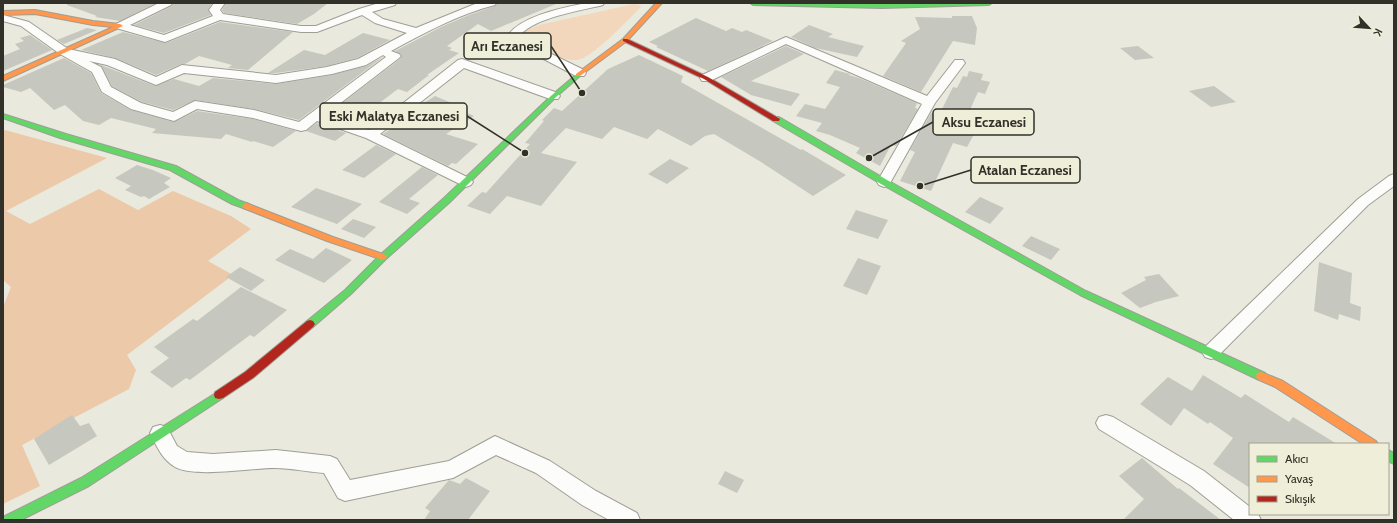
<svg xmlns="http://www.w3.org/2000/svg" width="1397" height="523" font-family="Cabin,sans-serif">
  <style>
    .green { fill: #f3d7bc }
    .forest { fill: #ecc9a8 }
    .building { fill: #c6c7be }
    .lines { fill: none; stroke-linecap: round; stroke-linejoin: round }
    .street-casing { stroke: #9f9e96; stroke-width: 2 }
    .fast-casing { stroke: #9f9e96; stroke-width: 2 }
    .slow-casing { stroke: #9f9e96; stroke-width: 2 }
    .jam-casing { stroke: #9f9e96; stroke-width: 2 }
    .street { fill: #fcfcfa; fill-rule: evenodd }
    .fast { fill: #63d668; fill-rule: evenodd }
    .slow { fill: #ff974d; fill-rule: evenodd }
    .jam { fill: #b3261e; fill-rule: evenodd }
    .leader { fill: none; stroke: #313129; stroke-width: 1.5 }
    .callout-dot { fill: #313129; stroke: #efeed8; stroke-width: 1.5 }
    .callout { fill: #efeed8; stroke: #313129; stroke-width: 1.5 }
    .callout-label { font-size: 14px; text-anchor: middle; font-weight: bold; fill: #313129 }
  </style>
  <rect width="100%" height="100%" fill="#eae9dd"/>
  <!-- green -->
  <path class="green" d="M634,4L639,5L641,7C629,19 591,59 577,60C563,62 534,45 523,37L525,31L539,25Z"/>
  <!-- forest -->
  <path class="forest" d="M5,130L107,158L6,211L30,224L99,189L138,210L173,191L231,216L251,229L208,261L233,275L127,355L136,370L129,389L22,445L40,486L3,504V307L11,287L3,280V131Z"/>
  <!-- building -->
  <path class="building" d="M67,3H156L120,21L95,17L97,16L67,5Z
    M173,3H212L208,10L211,15L164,33L134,25L172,6Z
    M226,3H294L300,4L305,3H328L314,14L297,24L224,13L222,10Z
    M497,3L556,4L491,31L478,24L447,46L452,48L449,50L459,53L427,75H429L407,92L398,89L370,110L366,109L348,121L328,114L400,59L402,55L395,51L443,26L469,15L495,6Z
    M952,16H972L977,28L975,45L953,41L921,92L883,76L906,43L901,41L920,29L915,17L952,18Z
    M696,18L726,31L732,28L742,32L746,30L773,41L708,71L656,47L658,46L649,42Z
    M220,22L293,32L248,70L228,68L232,65L199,56L185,64H181L156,75L115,58L81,50L123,32L166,43Z
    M809,25L833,34L828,37L864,46L857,57L815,48L791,37Z
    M87,28L97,30L64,44L57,40Z
    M363,33L390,40L357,58L327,66L276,73H268L304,50L325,55Z
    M30,35L52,50L3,71V56L20,49L15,44L24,41L20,38Z
    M786,46L804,54L751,81L800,94L791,106L751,95L721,77Z
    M1138,46L1154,58L1135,60L1120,48Z
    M639,55L685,77L683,76L681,82L801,150L802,149L846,175L813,196L761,162L714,134L705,136L691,146L658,129L647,139L614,127L602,139L566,128L541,153L577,162L541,206L507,196L490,214L467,206L482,192L486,193L530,144L525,143L544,121L542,120L554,108L562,111L608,69Z
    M383,57L299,120L254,109L195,100L173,110L142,102L112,86L101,65L155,86L174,79L199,86L213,78L276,84L332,75L366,66Z
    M64,58L91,73L101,93L131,110L174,122L197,111L253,119L296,131L273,147L253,141L252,142L226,134L221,139L152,133L156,129L111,118L99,125L83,121L65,105L54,110L30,88L21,92L3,87V85Z
    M835,70L850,74L849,75L859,78L917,103L915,108L918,109L896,146L891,145L880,166L856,153L860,148L830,135L816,131L822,123L796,116L805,104L825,109L840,87L826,83Z
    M969,71L983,74L981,80L990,82L985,94L978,92L964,123L978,127L967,147L953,143L931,191L900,181L915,152L910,150L931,113L939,115L953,87L957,88L963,76L967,77Z
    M1214,86L1236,102L1211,107L1189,91Z
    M435,96L454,104L451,106L474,116L446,134L478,144L456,164L452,163L448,166L383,134L406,119L403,118L413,110Z
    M317,123L346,133L335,141L306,131Z
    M376,145L396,154L364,178L342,170Z
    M670,159L689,168L667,184L648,174Z
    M137,165L153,170L171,178L164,183L170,187L149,199L144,196L141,197L125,190L131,186L115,178Z
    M422,167L438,175L409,199L420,203L407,214L379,202Z
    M316,188L362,204L337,224L291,207Z
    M980,197L1004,208L990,224L965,212Z
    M856,210L888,220L878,239L846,229Z
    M353,219L376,227L364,238L341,229Z
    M1031,236L1060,249L1051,260L1022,246Z
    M326,248L352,260L324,283L275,260L290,249L313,259Z
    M858,258L881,266L867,295L843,286Z
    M1319,262L1352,273L1350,303L1361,307L1360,321L1339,314L1338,320L1314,311Z
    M240,267L265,280L251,291L226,277Z
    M1159,274L1179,296L1156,302L1140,308L1121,293L1146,280L1144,277Z
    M241,287L287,310L254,337L250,335L190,380L186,378L172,388L150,372L169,358L154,347L193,319L197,321Z
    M1203,375L1241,398L1245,394L1289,422L1293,417L1337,444H1250V488L1213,464L1233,438L1210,422L1208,424L1184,408L1171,426L1140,404L1168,377L1192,391Z
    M72,415L80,426L89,423L97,436L49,465L34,439Z
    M1142,458L1178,489L1179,488L1221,520H1123L1144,499L1119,476Z
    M725,471L744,480L737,493L718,484Z
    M466,478L490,491L468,520H424L430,511L425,508L449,480L460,484Z"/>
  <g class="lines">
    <!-- street casing -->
    <g class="street-casing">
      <path id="street" d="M159,3H172L171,5L130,25L164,35L213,16L209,10L214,3H225L220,10L223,14L301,26H316L359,9L379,3H396L395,5L372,12L383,19L416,28L475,4L496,3L495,5C459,14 424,33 391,51L399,54L401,56L399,58L325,115L369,130L458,60L462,59L558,93L560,96L558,99H550L464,68L380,134L471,179L473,182L471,185L466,187L366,138L317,121L306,130L301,131L253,118L197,109L174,121L131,109L102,92L92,72L60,54L21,26L3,21V15L29,22L68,49L115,59L156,77L182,65L276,75L327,67L358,59L407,33L375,23L362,15L317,32H301L220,20L165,42L116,28L114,26L116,24ZM383,55L386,57L299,122L254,110L195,101L173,112L141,103L111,87L101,67L89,61L107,65L156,85L184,73L276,83L332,74L366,65Z
        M586,3H604L603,5C579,11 537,17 520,35L525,41L584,70L586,73L584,76H576L517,45L511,41L508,35C523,15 563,8 586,3Z
        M786,37L927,96L955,60H963L965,63L935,103L889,185L884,187L879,185L877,182L922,104L786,44L710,81H702L700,78L702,75Z
        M1394,174V186L1368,205L1217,357L1211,359L1205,357L1202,352L1205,347L1358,199L1389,176Z
        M1106,415L1113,417L1204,471L1250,507V514H1258L1261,520H1234L1190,485L1099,429L1096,423L1099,417Z
        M160,425L167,427L177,446L187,452L213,454L276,450L330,456L337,459L350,480L449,461L495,436L550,461L596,491L637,513L640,520H609L582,505L536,473L496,455L453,478L345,501L338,498L324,473C308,472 291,468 275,468C251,468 194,478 175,467C162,459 157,447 150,433L153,427Z"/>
    </g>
    <!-- fast casing -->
    <g class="fast-casing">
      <path id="fast" d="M750,3L882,4L992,3L989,5L882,8L753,5Z
        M578,73L580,74V76L556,97L450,202L386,259L351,294L313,327H307L305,324L307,321L345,290L380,255L444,198L552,95Z
        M3,114L66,134L176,166L238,200L249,204L250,206L246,209L232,204L170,170L60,138L3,118Z
        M773,117H779L887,180L1086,291L1265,373L1266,376L1265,379L1261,380L1257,379L1080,295L881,184L773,121Z
        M219,391L223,392L224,395L223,398L89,486L21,520H3L5,516L81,478Z
        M1388,450L1394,453V464L1388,461Z"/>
    </g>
    <!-- slow casing -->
    <g class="slow-casing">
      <path id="slow" d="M656,3H662L627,41L580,76H576V74L623,39Z
        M35,10L93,21L120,24L123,26L3,81V76L113,27L93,25L35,14L3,15V11Z
        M246,203L333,237L386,255L387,257L383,260L327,241L243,208L242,206Z
        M1261,372L1283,381L1376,441L1378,444H1363L1275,387L1257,379L1256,376L1257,373Z"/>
    </g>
    <!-- jam casing -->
    <g class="jam-casing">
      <path id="jam" d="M623,39H627L708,77L780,119L779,121H773L704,79L623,41Z
        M310,320L313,321L315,324L313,327L253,378L223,398L219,399L215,398L214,395L215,392L245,372L307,321Z"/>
    </g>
    <!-- street -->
    <use href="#street" class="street"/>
    <!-- fast -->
    <use href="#fast" class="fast"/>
    <!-- slow -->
    <use href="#slow" class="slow"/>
    <!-- jam -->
    <use href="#jam" class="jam"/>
  </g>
  <!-- callouts -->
  <path class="leader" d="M582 93L551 46M525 153L467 116M869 158L933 122M920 186L971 170"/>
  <g class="callout-dot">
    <circle cx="582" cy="93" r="4"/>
    <circle cx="525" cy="153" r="4"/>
    <circle cx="869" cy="158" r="4"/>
    <circle cx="920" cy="186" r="4"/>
  </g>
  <g class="callout">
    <rect x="464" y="33" width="87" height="26" rx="4"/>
    <rect x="320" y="103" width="147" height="26" rx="4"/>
    <rect x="933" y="109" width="101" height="26" rx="4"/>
    <rect x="971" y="157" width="109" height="26" rx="4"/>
  </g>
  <g class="callout-label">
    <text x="507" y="51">Arı Eczanesi</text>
    <text x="394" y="121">Eski Malatya Eczanesi</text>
    <text x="984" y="127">Aksu Eczanesi</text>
    <text x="1025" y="175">Atalan Eczanesi</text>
  </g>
  <!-- border -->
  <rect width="1397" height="523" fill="none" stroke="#313129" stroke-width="8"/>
  <!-- legend -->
  <rect x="1249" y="443" width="140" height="72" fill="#efeed8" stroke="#a3a292"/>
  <rect x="1257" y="456" width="20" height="6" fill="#63d668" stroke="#a3a292"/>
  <text x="1285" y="463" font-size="12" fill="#313129">Akıcı</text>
  <rect x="1257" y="476" width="20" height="6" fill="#ff974d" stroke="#a3a292"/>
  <text x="1285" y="483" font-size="12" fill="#313129">Yavaş</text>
  <rect x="1257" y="496" width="20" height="6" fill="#b3261e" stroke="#a3a292"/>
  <text x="1285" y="503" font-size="12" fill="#313129">Sıkışık</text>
  <!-- north arrow -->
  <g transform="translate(1369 28) rotate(116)" stroke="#efeed8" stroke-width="3" paint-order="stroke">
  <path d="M0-3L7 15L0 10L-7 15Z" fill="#313129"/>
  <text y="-6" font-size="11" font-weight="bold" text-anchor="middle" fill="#313129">K</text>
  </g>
</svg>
